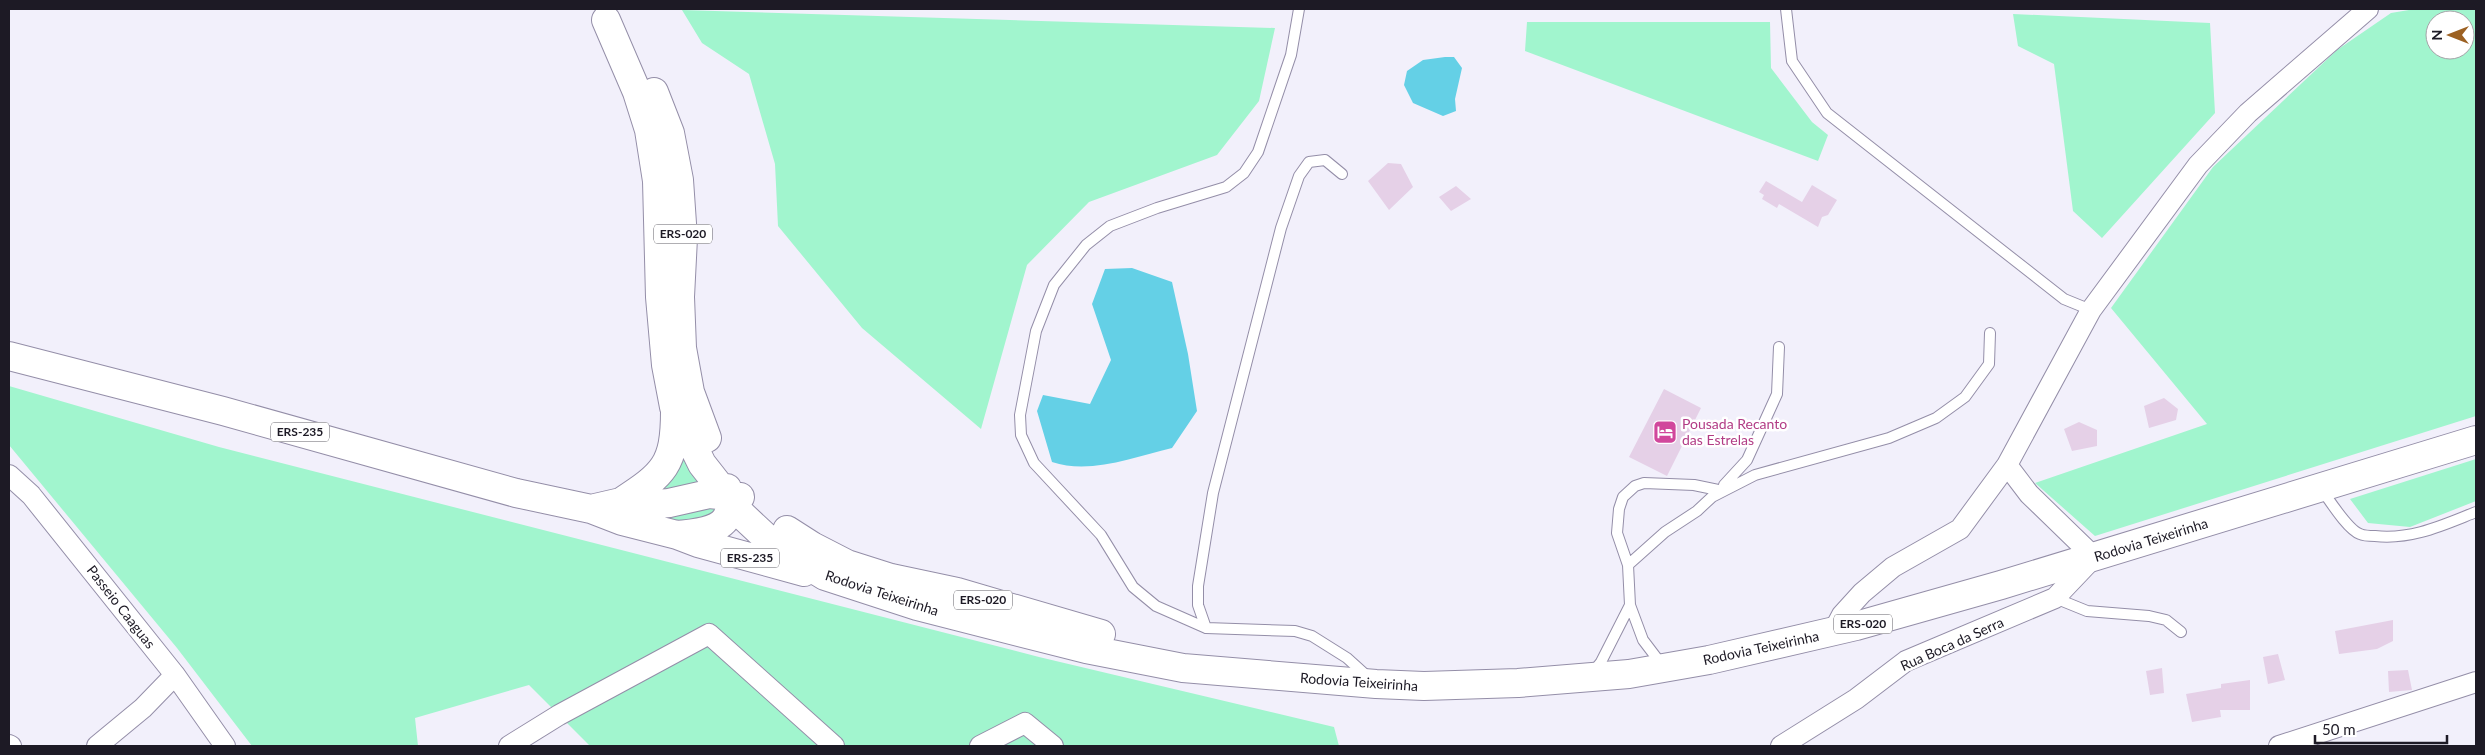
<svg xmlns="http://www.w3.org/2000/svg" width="2485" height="755" font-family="Lato,sans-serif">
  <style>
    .green { fill: #a1f5ce; fill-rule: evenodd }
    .water { fill: #64d0e6 }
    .building { fill: #e5d0e7 }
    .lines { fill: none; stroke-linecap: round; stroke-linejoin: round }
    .service-casing { stroke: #948ea8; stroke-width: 12 }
    .minor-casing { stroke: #948ea8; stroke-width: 22 }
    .primary-casing { stroke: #948ea8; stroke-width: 30 }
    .service { stroke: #fff; stroke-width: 10 }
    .minor { stroke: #fff; stroke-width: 20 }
    .primary { stroke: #fff; stroke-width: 28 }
    .labels { text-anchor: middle; stroke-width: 5; stroke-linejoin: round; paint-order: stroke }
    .shield { fill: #fff; stroke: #615f66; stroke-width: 1 }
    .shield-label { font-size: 12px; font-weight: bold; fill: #1d1a25 }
    .hotel-label { font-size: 14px; fill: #b23c85; stroke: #fff; text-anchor: start }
    .street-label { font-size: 14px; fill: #1d1a25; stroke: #fff }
  </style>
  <rect width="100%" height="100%" fill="#f2f0fb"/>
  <!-- green -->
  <path class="green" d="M2415,9H2476V416L2095,536L2035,483L2207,424L2111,308L2213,167L2337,50L2391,13ZM2435,20H2465V50H2435Z
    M682,10L1275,28L1259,101L1217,155L1089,202L1027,265L981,429L862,328L778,226L775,164L749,74L702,43Z
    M2013,14L2210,23L2215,113L2102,238L2073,211L2054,64L2018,46Z
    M1527,22H1770L1771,68L1812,122L1828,135L1818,161L1525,51Z
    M9,386L219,447L1039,657L1334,727L1339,746H590L529,685L415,718L418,746H252L177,648L9,445Z
    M682,446L706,485L676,494L654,491Z
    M2476,459V501L2410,527L2368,523L2350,499Z
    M713,500L720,517L667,523L658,512Z"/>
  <!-- water -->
  <path class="water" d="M1445,57H1454L1462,68L1455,99L1456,111L1443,116L1413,103L1404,85L1407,71L1423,60Z
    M1132,268L1172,282L1188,354L1197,411L1172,448C1134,457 1090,475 1052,462L1037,411L1043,395L1090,404L1111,360L1092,304L1105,269Z"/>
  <!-- building -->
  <path class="building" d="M1388,163L1401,164L1413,187L1389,210L1368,181Z
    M1766,181L1802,202L1812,185L1837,200L1828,215L1822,217L1818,227L1779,204L1777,208L1762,199L1764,195L1759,192Z
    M1456,186L1471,199L1451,211L1439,197Z
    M1664,389L1701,408L1667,476L1629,457Z
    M2164,398L2178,409L2176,420L2149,428L2144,406Z
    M2079,422L2097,430V446L2072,451L2064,429Z
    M2393,620V641L2377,649L2339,654L2335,631Z
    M2278,654L2285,680L2268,684L2263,657Z
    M2162,668L2164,693L2150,695L2146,671Z
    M2408,670L2412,690L2389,692L2388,671Z
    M2250,680V710H2220L2221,717L2192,722L2186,694L2221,688V684Z"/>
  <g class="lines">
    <!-- service casing -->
    <g class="service-casing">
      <path id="service" d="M1299,9L1291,55L1258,152L1244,173L1226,187L1157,208L1110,226L1086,245L1054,285L1036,331L1020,415L1021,435L1034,463L1101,535L1133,587L1156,606L1206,628L1295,631L1312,636L1347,658L1368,677
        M1786,9L1792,61L1827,113L2064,299L2091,310
        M2322,490C2330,501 2348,530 2360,534C2364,536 2371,536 2375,536C2412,540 2443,525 2476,512
        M1628,565L1617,533L1619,509L1623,497L1635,486L1644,483L1694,485L1723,491L1724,485L1747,460L1777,394L1779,347
        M2055,598L2087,611L2149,616L2166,620L2181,632
        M1206,628L1198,605V586L1213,493L1281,228L1299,176L1309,162L1325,160L1342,174
        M1662,665L1643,640L1630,605L1628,565L1665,532L1697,511L1712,497L1755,475L1889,438L1936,418L1965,397L1989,364L1990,333
        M1593,672L1601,662L1630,605"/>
    </g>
    <!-- minor casing -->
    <g class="minor-casing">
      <path id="minor" d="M9,475L31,495L175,675L225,746
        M1833,632L1842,615L1862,593L1893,567L1960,529L2007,465L2091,310L2198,165L2248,113L2368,9
        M9,745L11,746
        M97,746L143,708L175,675
        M509,746L559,715L709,634L834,746
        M980,746L1025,723L1053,746
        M1781,746L1856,699L1906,661L2055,598L2094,557L2029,494L2007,465
        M2279,746L2476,682"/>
    </g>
    <!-- primary casing -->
    <g class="primary-casing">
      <path id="primary" d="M606,20L637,92L649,130L657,181L660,297L666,365L674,407L702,464L742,515L773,544L825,576L917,606L1086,649L1183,668L1376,684L1424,686L1518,683L1629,674L1709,660L1856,626L2001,585L2476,440
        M654,92L670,133L679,180L683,238L680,297L682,348L690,392L707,438
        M9,356L223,411L516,493L591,509L622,521L677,535L698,543L804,572
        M621,502C664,474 675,465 675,411
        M595,508L621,502L647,505L669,503L709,494L740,497
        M787,530L812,546L847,564L891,578L957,592L1101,634
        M678,535C694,533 725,532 729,511C731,504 728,495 727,488"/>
    </g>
    <!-- service -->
    <use href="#service" class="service"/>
    <!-- minor -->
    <use href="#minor" class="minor"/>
    <!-- primary -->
    <use href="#primary" class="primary"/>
  </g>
  <!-- icons -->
  <defs>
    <g id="hotel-square" transform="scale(1.25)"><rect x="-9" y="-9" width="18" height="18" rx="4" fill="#d1479c" stroke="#fff"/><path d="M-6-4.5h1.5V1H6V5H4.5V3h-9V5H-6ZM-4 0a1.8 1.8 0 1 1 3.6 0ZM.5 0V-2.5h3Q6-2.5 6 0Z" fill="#fff"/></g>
  </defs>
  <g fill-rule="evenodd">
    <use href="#hotel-square" x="1665" y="432"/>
  </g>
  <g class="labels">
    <!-- shield labels -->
    <g class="shield">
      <rect x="654" y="224.5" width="58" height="19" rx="4"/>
      <rect x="271" y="422.5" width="58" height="19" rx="4"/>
      <rect x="721" y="548.5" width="58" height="19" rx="4"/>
      <rect x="954" y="590.5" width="58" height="19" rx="4"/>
      <rect x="1834" y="614.5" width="58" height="19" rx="4"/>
    </g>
    <g class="shield-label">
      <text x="683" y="238">ERS-020</text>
      <text x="300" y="436">ERS-235</text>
      <text x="750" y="562">ERS-235</text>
      <text x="983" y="604">ERS-020</text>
      <text x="1863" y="628">ERS-020</text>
    </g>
    <!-- hotel labels -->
    <g class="hotel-label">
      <text x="1682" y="429">Pousada Recanto<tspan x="1682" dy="16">das Estrelas</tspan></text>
    </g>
    <!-- street labels -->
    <g class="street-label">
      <text transform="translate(2151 540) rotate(-17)" y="5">Rodovia Teixeirinha</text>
      <text transform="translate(882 593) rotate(18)" y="5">Rodovia Teixeirinha</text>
      <text transform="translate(121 607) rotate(52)" y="5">Passeio Caaguas</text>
      <text transform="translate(1952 644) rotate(-24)" y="5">Rua Boca da Serra</text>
      <text transform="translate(1761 648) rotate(-12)" y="5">Rodovia Teixeirinha</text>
      <text transform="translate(1359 682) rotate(4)" y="5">Rodovia Teixeirinha</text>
    </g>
  </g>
  <!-- border -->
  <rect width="2485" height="755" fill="none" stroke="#1d1a25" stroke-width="20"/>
  <!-- north arrow -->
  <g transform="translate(2450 35) rotate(270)"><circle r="24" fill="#ffffff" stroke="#a5a3a8"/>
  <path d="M0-4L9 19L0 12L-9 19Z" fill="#9c6122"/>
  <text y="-8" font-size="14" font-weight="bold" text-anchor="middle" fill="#1d1a25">N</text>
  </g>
  <!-- scale -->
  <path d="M2315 735v8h132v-8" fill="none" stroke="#1d1a25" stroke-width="2.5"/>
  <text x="2322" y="735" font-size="15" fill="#1d1a25" stroke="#ffffff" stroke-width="4" paint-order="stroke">50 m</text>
</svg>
